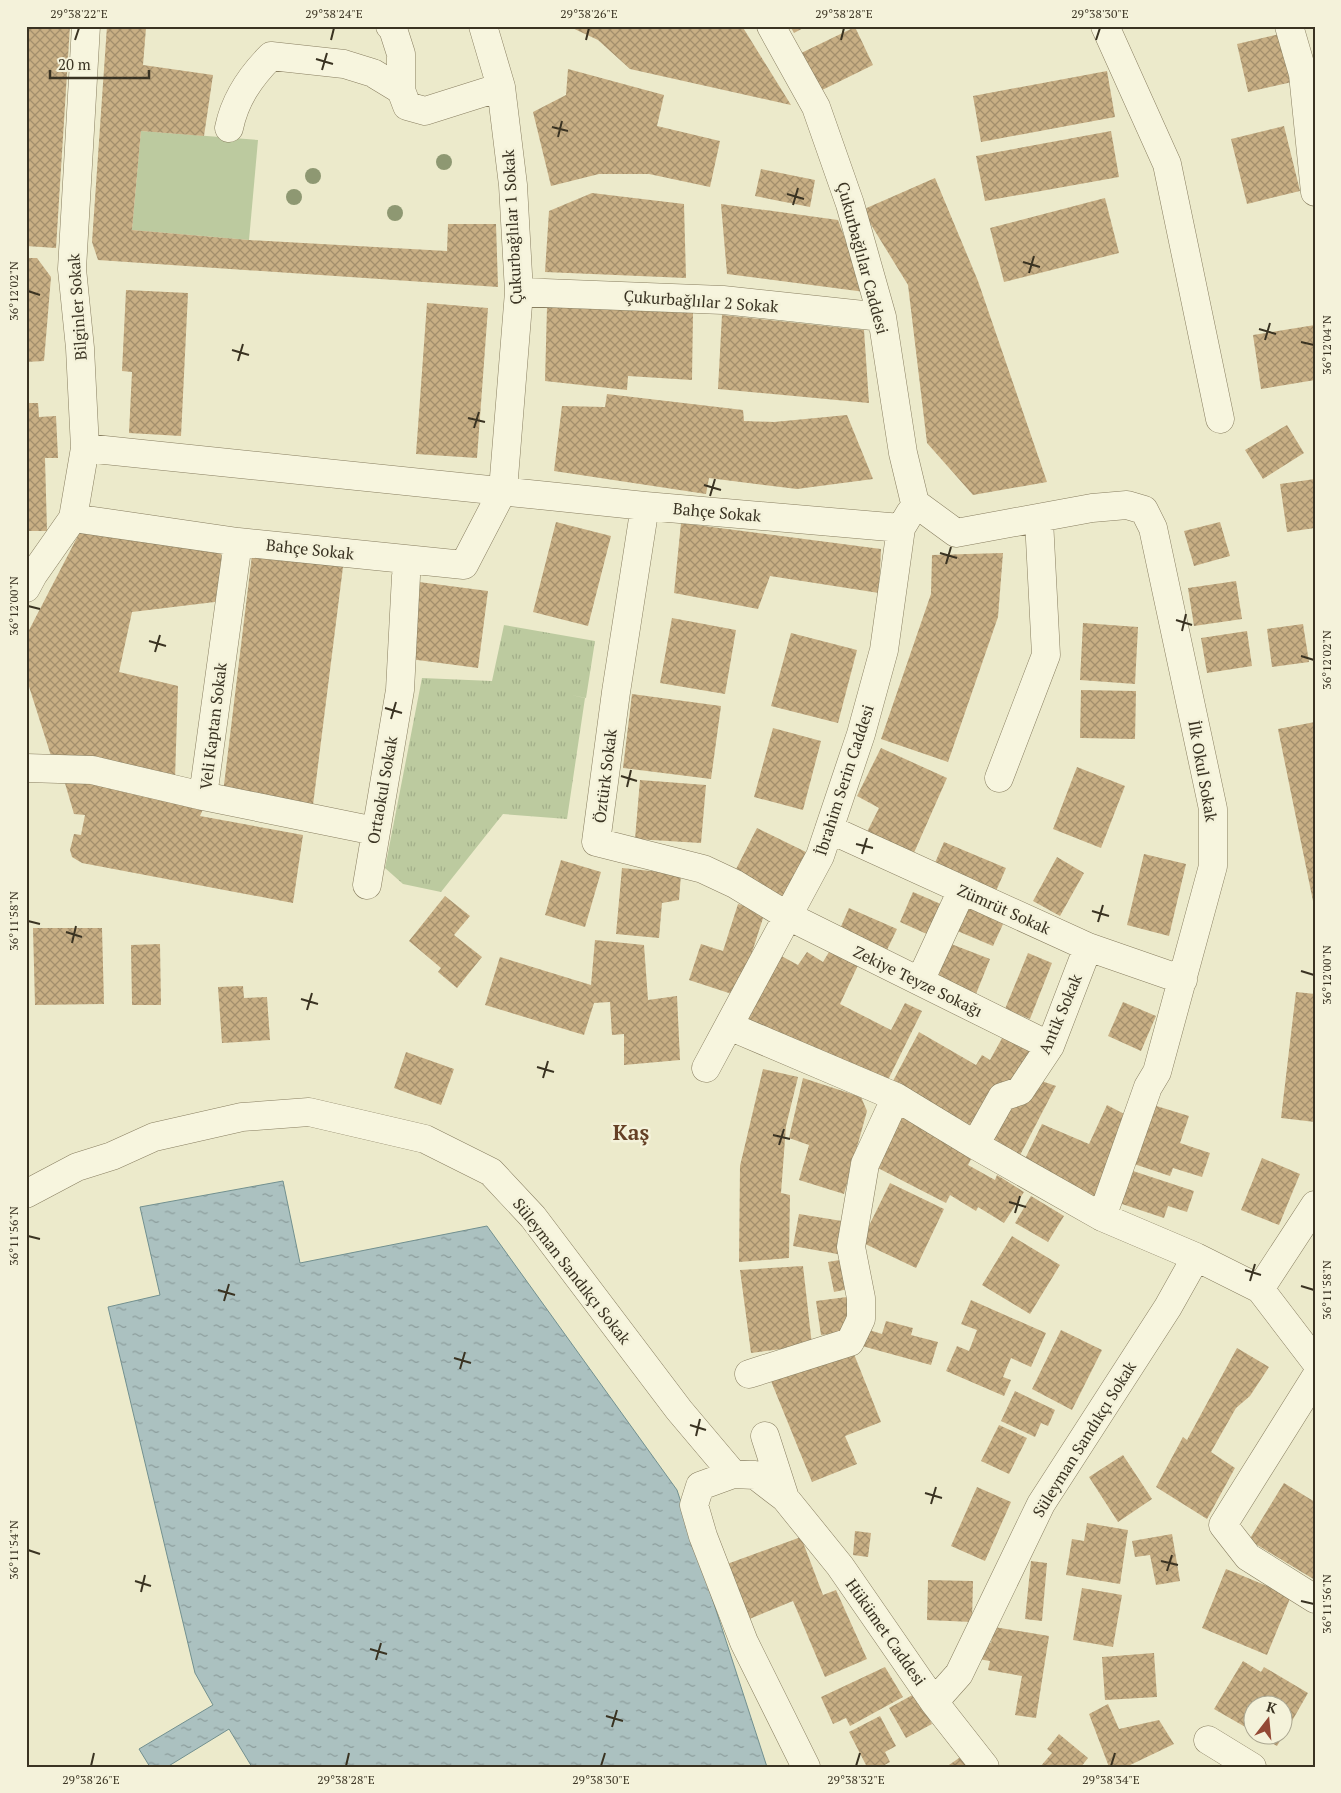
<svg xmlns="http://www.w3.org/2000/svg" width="1341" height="1793" font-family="'PT Serif',serif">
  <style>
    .grass { fill: #bcca9f }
    .park { fill: url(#park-tufts) }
    .water { fill: url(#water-ripples); stroke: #72908f }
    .building { fill: url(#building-cross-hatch) }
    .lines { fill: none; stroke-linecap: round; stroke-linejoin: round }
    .minor-casing { stroke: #887e60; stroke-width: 29 }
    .minor { stroke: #f7f5de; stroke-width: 28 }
    .tree { fill: #8e9872 }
    .ticks { fill: none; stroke: #3a3322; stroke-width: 2 }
    .labels { text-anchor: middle; stroke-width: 5; stroke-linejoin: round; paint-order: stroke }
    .street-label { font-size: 16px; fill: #3a3322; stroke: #f4f2da }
    .district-label { font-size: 21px; font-weight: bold; fill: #644025; stroke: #f4f2da }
    .neatline { fill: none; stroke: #3a3322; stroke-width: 2 }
    .ticks-label { font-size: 12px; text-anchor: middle; fill: #3a3322 }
  </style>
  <defs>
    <pattern id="park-tufts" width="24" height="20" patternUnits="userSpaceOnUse" patternTransform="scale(1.25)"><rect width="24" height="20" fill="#bcca9f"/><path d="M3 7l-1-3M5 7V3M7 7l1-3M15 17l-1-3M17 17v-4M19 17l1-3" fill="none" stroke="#a2ae89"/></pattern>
    <pattern id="water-ripples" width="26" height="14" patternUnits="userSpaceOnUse" patternTransform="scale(1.25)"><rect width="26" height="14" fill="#abc1c0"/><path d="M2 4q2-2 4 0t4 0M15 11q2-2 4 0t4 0" fill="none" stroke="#8c9d9c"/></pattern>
    <pattern id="building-cross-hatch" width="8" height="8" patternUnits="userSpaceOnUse" patternTransform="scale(1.25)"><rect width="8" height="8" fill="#c8af84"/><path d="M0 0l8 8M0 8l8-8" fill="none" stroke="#a38f6c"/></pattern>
  </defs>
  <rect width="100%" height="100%" fill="#eceacb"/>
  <!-- grass -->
  <path class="grass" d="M141,131L258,140L249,240L132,230Z"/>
  <!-- park -->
  <path class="park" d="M504,625L595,641L586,698L571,695L585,698L567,819L503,814L441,892L403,884L385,868L422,678L492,681Z"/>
  <!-- water -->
  <path class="water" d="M283,1181L300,1263L487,1226L677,1490L767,1767H252L229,1729L167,1767H150L139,1749L213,1705L195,1673L108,1307L160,1295L140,1207Z"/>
  <!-- building -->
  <path class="building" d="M26,26H70L56,248L26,246Z
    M107,26L146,28L143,65L213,75L204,136L141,131L132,230L249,240L447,251L448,224H496L498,287L98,260L92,242Z
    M568,26H742L791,105L630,69L598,40Z
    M790,26H807L794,33Z
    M855,27L873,65L814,94L795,56Z
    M1280,34L1292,82L1248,92L1237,44Z
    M568,69L664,95L657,126L720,141L710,187L649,174H599L551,186L533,112L566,95Z
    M1107,71L1115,117L981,142L973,96Z
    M1284,126L1300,191L1247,204L1231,139Z
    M1111,131L1119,177L985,201L976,156Z
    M761,169L815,180L810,207L755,196Z
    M935,178L978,281L1047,482L973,495L927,443L908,285L862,210Z
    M592,193L684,204L686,278L545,272L549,211Z
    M1105,198L1119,253L1004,282L990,228Z
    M721,204L838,220L865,292L727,274Z
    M26,258H37L51,277L44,361L26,362Z
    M126,290L188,293L181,436L129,433L132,372L122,371Z
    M427,303L488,308L477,458L416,454Z
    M547,307L693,313L692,380L628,376L627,390L545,381Z
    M722,315L864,330L869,403L718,389Z
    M1315,325V380L1261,389L1253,335Z
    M607,394L743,410L744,421L774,422L847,415L873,479L797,489L709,478L706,494L554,471L562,406L605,407Z
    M26,403H38L39,417L56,416L58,458H45L47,531H26Z
    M1287,425L1304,453L1263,479L1245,450Z
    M1315,479V528L1287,532L1280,484Z
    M556,522L611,536L588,626L533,612Z
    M1220,522L1230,556L1194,566L1184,531Z
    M681,523L881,549L879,593L770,576L758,609L674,593Z
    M82,528L221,547L223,601L132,612L119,672L178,686L175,779L52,759L26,677V636Z
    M1003,553L998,617L948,762L881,739L931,594L932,555Z
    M252,555L343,567L313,805L223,793Z
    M1236,581L1242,619L1194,626L1188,588Z
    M419,582L488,591L478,668L410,659Z
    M672,618L736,630L725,694L660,683Z
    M1083,623L1138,627L1135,684L1080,680Z
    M1303,624L1309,662L1272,667L1267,629Z
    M1247,631L1252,666L1207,673L1201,638Z
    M791,633L857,650L838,723L771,706Z
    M1081,690L1136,691L1135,739L1080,738Z
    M632,694L721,706L711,779L623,768Z
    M1315,722V906H1314L1278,729Z
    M773,728L821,741L803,810L754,797Z
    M881,748L947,778L913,855L867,832L879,808L857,796Z
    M1077,767L1125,786L1101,848L1053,829Z
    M62,773L203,809L200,816L303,835L293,903L82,863L72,857L70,850L74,834L81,835L85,815L74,814Z
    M640,780L706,785L701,843L635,839Z
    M757,828L808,853L783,902L732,877Z
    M944,842L1006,868L996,891L934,865Z
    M1144,854L1186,864L1169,936L1127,925Z
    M1057,857L1084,873L1060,916L1033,901Z
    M561,860L601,872L585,927L545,915Z
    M622,868L681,874L679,900L662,903L659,938L616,934Z
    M913,892L943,905L929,935L900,922Z
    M445,896L470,916L454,935L482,957L457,988L438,972L441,968L409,941Z
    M738,904L765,912L738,996L689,980L701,944L723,951Z
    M965,906L1004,922L993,946L955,930Z
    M849,908L897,929L886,952L839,931Z
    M33,928H102L104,1004L35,1005Z
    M595,940L644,945L648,1000L677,996L680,1060L624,1065V1034L612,1035L610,1002L594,1003L584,1035L485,1005L500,957L591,985Z
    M946,942L990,959L976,994L933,977Z
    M160,944L161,1005H132L131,945Z
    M832,947L860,961L840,1004L891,1030L905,1003L922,1011L887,1082L742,1016L774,952L798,965L807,952L823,962Z
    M1028,953L1052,963L1030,1019L1005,1009Z
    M243,986L244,998L267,997L270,1040L222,1043L218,987Z
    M1296,992L1315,994V1122L1281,1118Z
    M1123,1002L1156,1016L1141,1051L1108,1036Z
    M1006,1031L1034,1045L979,1130L893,1081L919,1032L976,1065L982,1055L990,1060Z
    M406,1052L454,1069L441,1105L394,1088Z
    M763,1069L798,1077L786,1126L781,1193L790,1195L789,1258L739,1262L740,1166Z
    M803,1078L861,1097L867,1111L844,1194L799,1180L809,1145L789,1138Z
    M1033,1078L1056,1086L1019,1157L984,1139Z
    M1150,1104L1189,1116L1180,1143L1210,1153L1202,1177L1173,1168L1170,1176L1131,1163Z
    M1107,1105L1130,1117L1100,1200L1025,1159L1042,1124L1089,1144Z
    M900,1116L972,1157L968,1165L995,1180L997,1175L1024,1192L1004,1223L978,1207L976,1211L950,1195L946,1203L874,1166Z
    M1262,1158L1300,1174L1279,1225L1241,1210Z
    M1130,1170L1194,1191L1187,1212L1168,1206L1164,1218L1119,1203Z
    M890,1183L944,1209L916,1268L861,1242Z
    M1031,1196L1064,1216L1048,1242L1015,1223Z
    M799,1214L848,1222L843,1255L793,1246Z
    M1012,1236L1060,1265L1030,1314L982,1285Z
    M851,1258L857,1287L834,1292L828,1262Z
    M803,1266L812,1345L751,1353L740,1270Z
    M847,1297L852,1331L821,1335L816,1301Z
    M971,1300L1046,1333L1031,1367L1011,1358L1003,1377L1011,1380L1004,1396L946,1371L957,1346L969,1351L977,1330L961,1324Z
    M886,1321L913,1328L911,1335L938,1342L931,1365L862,1346L866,1329L882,1334Z
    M1061,1330L1102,1350L1072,1410L1032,1389Z
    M1237,1348L1269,1367L1250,1396L1236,1408L1211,1452L1235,1468L1207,1519L1156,1487L1183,1437L1187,1440Z
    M852,1349L881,1422L845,1436L857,1464L812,1482L771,1381Z
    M1015,1391L1055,1410L1048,1426L1041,1423L1035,1437L1001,1421Z
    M999,1425L1027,1438L1009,1474L981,1461Z
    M1123,1455L1152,1499L1118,1522L1089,1477Z
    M1284,1483L1315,1502V1580L1249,1540Z
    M977,1487L1011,1502L985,1561L951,1546Z
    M1087,1523L1128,1530L1120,1584L1066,1575L1072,1539L1084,1541Z
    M855,1531L871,1533L868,1557L853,1555Z
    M1172,1534L1180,1581L1156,1585L1150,1555L1135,1557L1132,1541Z
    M801,1537L823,1595L836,1590L867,1659L825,1677L793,1601L747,1620L727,1564Z
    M1031,1561L1047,1563L1042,1621L1025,1619Z
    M1226,1569L1291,1596L1267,1655L1202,1628Z
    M928,1580L973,1581L972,1622L927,1620Z
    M1082,1588L1122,1595L1113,1647L1073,1640Z
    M994,1627L1049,1636L1036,1718L1015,1715L1022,1676L988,1670L990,1661L978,1659L981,1641L991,1643Z
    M1154,1653L1157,1697L1105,1700L1102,1657Z
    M1243,1661L1261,1672L1264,1667L1308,1693L1284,1735V1706H1254V1732L1214,1709Z
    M885,1667L903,1697L850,1726L846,1718L833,1724L821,1697Z
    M916,1693L932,1724L906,1738L889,1708Z
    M1108,1704L1119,1729L1159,1720L1174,1744L1126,1767H1109L1089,1714Z
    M880,1716L896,1746L885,1752L890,1762L881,1767H867L849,1732Z
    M1059,1734L1088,1758L1081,1767H1040L1052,1753L1047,1749Z
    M1259,1736H1283L1277,1746Z
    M962,1756L970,1767H946Z"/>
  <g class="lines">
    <!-- minor casing -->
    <g class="minor-casing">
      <path id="minor" d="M390,26L393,29L401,54V90L407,106L425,111L501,87
        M771,26L816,107L850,204L882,317L903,453L915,503
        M1105,26L1167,164L1220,419
        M1289,26L1303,74L1315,192
        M229,128C235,99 250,77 271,56L344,64L373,73L401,90
        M519,292L723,300L882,317
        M85,448L645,506L901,528
        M915,503L956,533L1092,508L1127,505L1144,510L1153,528L1213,809V866L1157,1072L1148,1087L1102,1217
        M645,506L616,692L596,842L703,869L735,884L786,915L1050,1046
        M73,518L238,542L464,565L503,490L519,292L513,185L501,87L483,26
        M238,542L203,796L375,831
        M26,588L33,575L73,518L85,448L80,348L72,269L86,26
        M26,768L92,770L203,796
        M999,778L1046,655L1039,520
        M829,829L1088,947L1183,980
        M367,885L400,690L406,576
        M920,981L962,890
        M729,1026L896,1097L975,1145L1102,1217L1196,1257L1260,1289L1315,1361
        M706,1068L820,856L861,734L884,650L901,528L910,513
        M975,1145L1002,1097L1020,1091L1050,1046L1088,947
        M26,1194L77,1167L112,1156L154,1137L242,1117L309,1112L425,1139L491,1172L533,1217L679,1410L733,1474
        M1260,1289L1315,1205
        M749,1374L850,1342L861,1319V1298L851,1247L865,1164L896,1097
        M1315,1378L1223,1525L1248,1557L1315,1599
        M765,1436L785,1498
        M934,1702L959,1674L1041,1504L1168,1307L1196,1257
        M1208,1740L1252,1767
        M806,1767L744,1642L703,1536L694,1505L700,1486L733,1474L755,1475L785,1498L840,1566L934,1702L985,1767"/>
    </g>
    <!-- minor -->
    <use href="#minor" class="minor"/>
  </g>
  <!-- trees -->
  <g class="tree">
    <circle cx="444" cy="162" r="8"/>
    <circle cx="313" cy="176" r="8"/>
    <circle cx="294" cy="197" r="8"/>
    <circle cx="395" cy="213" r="8"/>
  </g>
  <!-- ticks -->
  <path class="ticks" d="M75,40L79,28M331,40L334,28M586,40L589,28M841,40L844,28M1096,40L1100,28M316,59L333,64M322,70L327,53M552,127L568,131M558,137L562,121M787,194L804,199M793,205L798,188M1023,262L1040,267M1029,273L1034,256M28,291L40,295M1259,329L1276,334M1265,340L1270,323M1301,342L1314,345M232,350L249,355M238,361L243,344M468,418L485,422M474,428L479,412M704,485L721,490M710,496L715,479M940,553L957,558M946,564L951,547M28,606L40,609M1176,620L1192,625M1182,631L1186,614M149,641L166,646M155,652L160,635M1301,656L1314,660M385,708L402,713M391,719L396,702M621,776L637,781M627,787L631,770M856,844L873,848M862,854L867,838M1092,911L1109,916M28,921L40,924M1098,922L1103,905M66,932L82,937M72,943L76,926M1301,971L1314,975M301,999L318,1004M307,1010L312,993M537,1067L554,1072M543,1078L548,1061M773,1135L790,1139M779,1145L784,1129M1009,1202L1026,1207M1015,1213L1020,1196M28,1236L40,1239M1245,1270L1261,1275M1250,1281L1255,1264M1301,1286L1314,1290M218,1290L235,1295M224,1301L229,1284M454,1358L471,1363M460,1369L465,1352M690,1425L706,1430M696,1436L700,1419M925,1493L942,1498M931,1504L936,1487M28,1550L40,1554M1161,1561L1178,1565M1167,1571L1172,1555M135,1581L151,1586M141,1592L145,1575M1301,1601L1314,1604M370,1649L387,1654M376,1660L381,1643M606,1716L623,1721M612,1727L617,1710M91,1766L94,1753M346,1766L349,1753M601,1766L605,1753M856,1766L860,1753M1111,1766L1115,1753"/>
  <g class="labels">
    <!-- street labels -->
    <g class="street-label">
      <text transform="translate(512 227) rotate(-93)" y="6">Çukurbağlılar 1 Sokak</text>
      <text transform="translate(863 258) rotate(75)" y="6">Çukurbağlılar Caddesi</text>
      <text transform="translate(701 301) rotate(4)" y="6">Çukurbağlılar 2 Sokak</text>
      <text transform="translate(77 307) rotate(-94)" y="6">Bilginler Sokak</text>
      <text transform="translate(717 512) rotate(5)" y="6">Bahçe Sokak</text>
      <text transform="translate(310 549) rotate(6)" y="6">Bahçe Sokak</text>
      <text transform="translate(213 726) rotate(-83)" y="6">Veli Kaptan Sokak</text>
      <text transform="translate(1203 771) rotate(80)" y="6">İlk Okul Sokak</text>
      <text transform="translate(605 776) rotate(-83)" y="6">Öztürk Sokak</text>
      <text transform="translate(844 780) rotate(-72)" y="6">İbrahim Serin Caddesi</text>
      <text transform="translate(382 790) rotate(-80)" y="6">Ortaokul Sokak</text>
      <text transform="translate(1004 909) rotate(24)" y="6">Zümrüt Sokak</text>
      <text transform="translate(918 981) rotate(26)" y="6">Zekiye Teyze Sokağı</text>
      <text transform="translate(1060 1014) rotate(-67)" y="6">Antik Sokak</text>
      <text transform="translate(572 1271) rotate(52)" y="6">Süleyman Sandıkçı Sokak</text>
      <text transform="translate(1084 1439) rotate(-58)" y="6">Süleyman Sandıkçı Sokak</text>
      <text transform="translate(886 1632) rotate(55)" y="6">Hükümet Caddesi</text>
    </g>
    <!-- district labels -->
    <g class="district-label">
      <text x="631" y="1140">Kaş</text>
    </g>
  </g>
  <!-- border -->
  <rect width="1341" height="1793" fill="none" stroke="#f4f2da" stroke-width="55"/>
  <!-- north arrow -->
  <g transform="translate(1268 1720) rotate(16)"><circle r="24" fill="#f4f2da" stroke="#aaa690"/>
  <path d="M0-4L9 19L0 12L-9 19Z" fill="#934834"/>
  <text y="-8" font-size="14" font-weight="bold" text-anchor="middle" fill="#3a3322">K</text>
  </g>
  <!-- scale -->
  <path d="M50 70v8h99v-8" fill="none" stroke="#3a3322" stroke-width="2.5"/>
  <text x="58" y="70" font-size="15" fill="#3a3322" stroke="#f4f2da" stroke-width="4" paint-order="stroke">20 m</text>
  <rect x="28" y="28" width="1286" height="1738" class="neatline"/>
  <g class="ticks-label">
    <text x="79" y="18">29°38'22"E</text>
    <text x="334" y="18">29°38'24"E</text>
    <text x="589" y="18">29°38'26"E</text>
    <text x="844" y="18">29°38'28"E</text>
    <text x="1100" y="18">29°38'30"E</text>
    <text transform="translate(14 291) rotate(-90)" y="4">36°12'02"N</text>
    <text transform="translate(1327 345) rotate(-90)" y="4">36°12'04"N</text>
    <text transform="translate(14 606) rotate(-90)" y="4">36°12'00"N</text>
    <text transform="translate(1327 660) rotate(-90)" y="4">36°12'02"N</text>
    <text transform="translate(14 921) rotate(-90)" y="4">36°11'58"N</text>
    <text transform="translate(1327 975) rotate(-90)" y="4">36°12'00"N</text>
    <text transform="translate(14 1236) rotate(-90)" y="4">36°11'56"N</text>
    <text transform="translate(1327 1290) rotate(-90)" y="4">36°11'58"N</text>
    <text transform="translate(14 1550) rotate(-90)" y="4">36°11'54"N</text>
    <text transform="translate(1327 1604) rotate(-90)" y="4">36°11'56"N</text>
    <text x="91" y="1784">29°38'26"E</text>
    <text x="346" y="1784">29°38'28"E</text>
    <text x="601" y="1784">29°38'30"E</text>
    <text x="856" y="1784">29°38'32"E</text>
    <text x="1111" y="1784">29°38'34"E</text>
  </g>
</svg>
